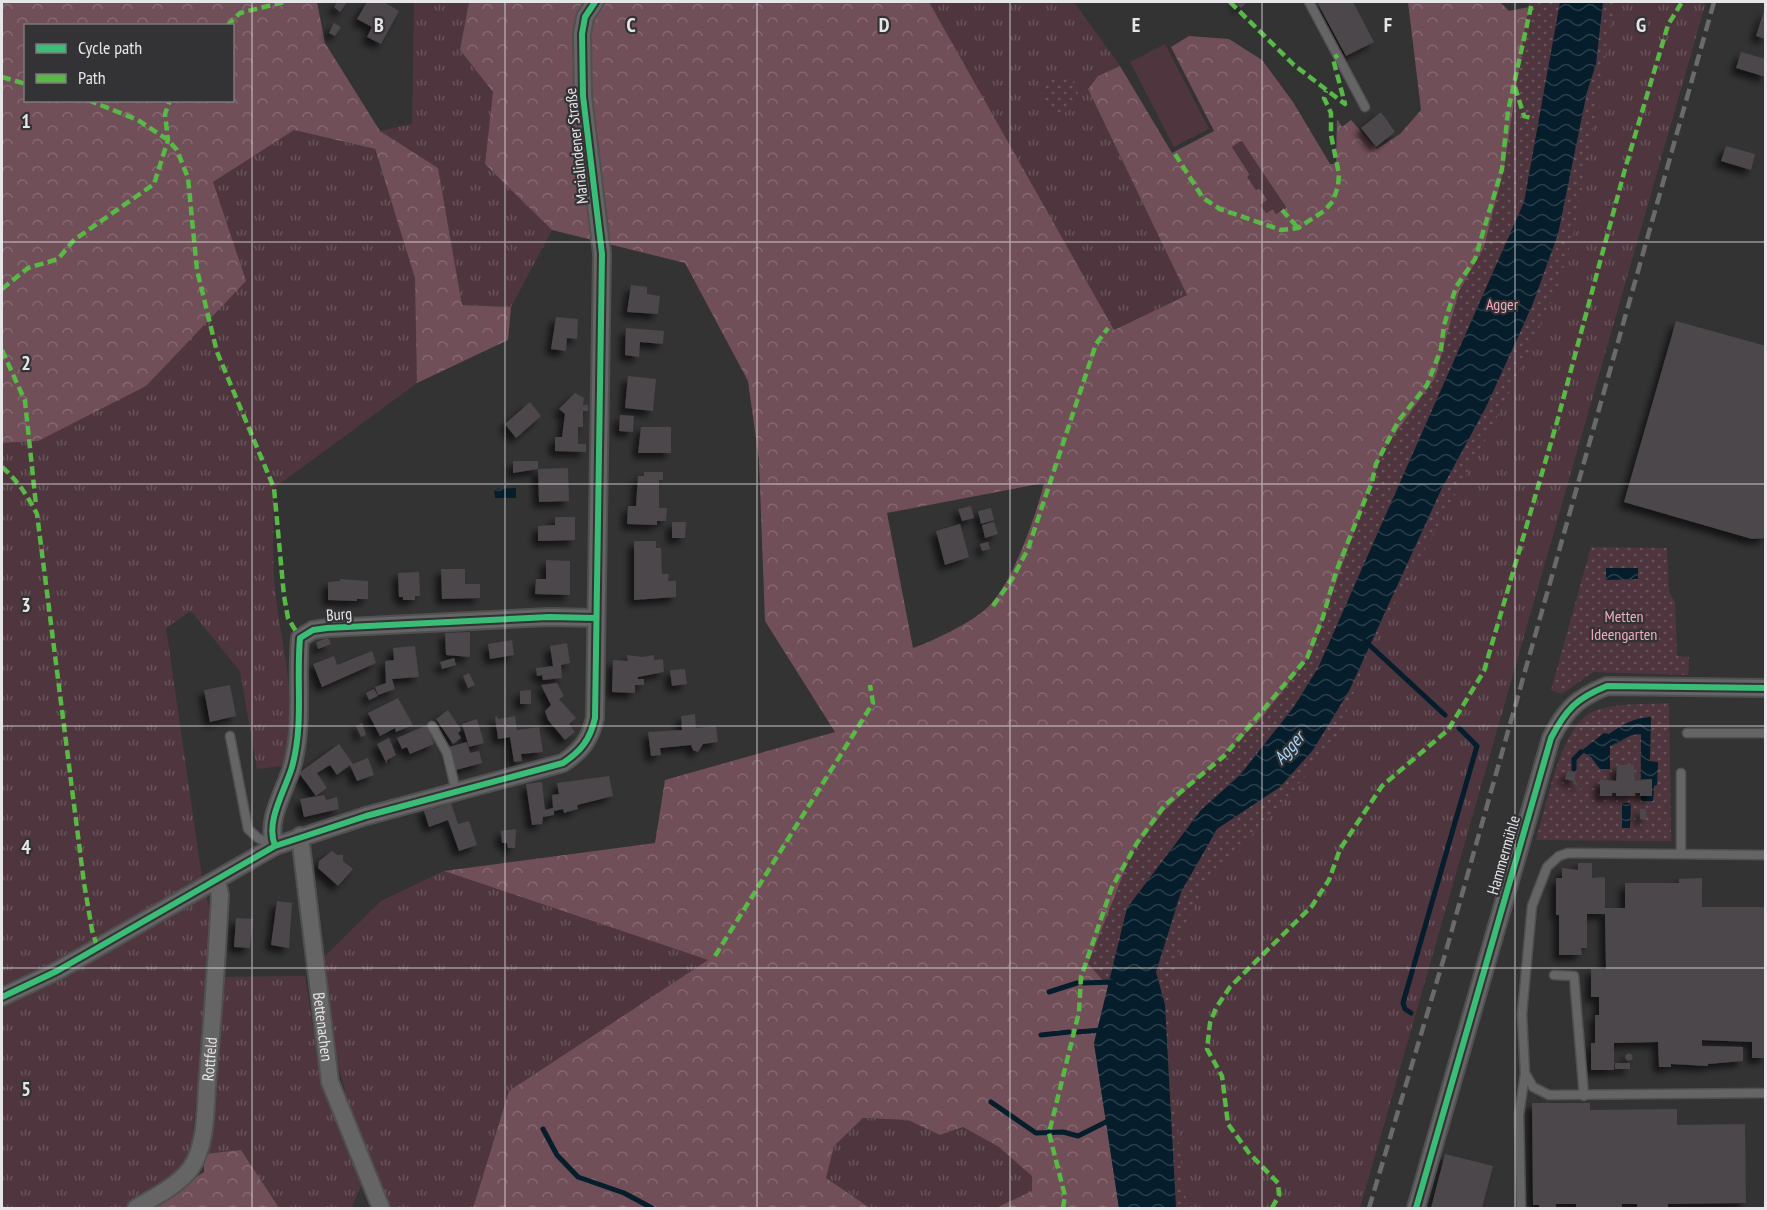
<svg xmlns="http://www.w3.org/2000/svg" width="1767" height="1210" font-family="'PT Sans Narrow',sans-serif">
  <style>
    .grass { fill: url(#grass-tufts) }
    .forest { fill: url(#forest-crowns); fill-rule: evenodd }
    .park { fill: url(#park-dots); fill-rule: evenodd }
    .pitch { fill: #4f363e }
    .water { fill: url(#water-waves) }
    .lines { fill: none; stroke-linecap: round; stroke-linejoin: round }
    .stream { stroke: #061d2b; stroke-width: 5 }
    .building { fill: #4c464c; filter: url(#shadow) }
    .service-casing { stroke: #505051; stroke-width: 11 }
    .minor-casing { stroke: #505051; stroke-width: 20 }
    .service { stroke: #656566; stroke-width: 8 }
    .minor { stroke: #656566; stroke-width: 16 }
    .rail { stroke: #6a6a6b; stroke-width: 4.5; stroke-dasharray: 12 6; stroke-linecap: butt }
    .quiet { stroke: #58b947; stroke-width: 4.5; stroke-dasharray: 9 4.5; stroke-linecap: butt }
    .cycleway-casing { stroke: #333235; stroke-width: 10 }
    .cycleway { stroke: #3abd76; stroke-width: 6 }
    .grid { fill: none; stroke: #e6e5e7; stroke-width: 1.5; stroke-opacity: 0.55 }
    .labels { text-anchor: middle; stroke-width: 4.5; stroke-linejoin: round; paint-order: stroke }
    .street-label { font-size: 16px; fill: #e6e5e7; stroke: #333235 }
    .park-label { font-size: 16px; fill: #f1abbe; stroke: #333235 }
    .water-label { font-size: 18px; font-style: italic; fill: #a6d6f7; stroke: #333235 }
    .grid-label { font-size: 20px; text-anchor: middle; font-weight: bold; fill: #e6e5e7; stroke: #333235; stroke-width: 4.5; stroke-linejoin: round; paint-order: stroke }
  </style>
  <defs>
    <pattern id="grass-tufts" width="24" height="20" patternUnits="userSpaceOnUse" patternTransform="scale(1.5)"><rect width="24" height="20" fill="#4f363e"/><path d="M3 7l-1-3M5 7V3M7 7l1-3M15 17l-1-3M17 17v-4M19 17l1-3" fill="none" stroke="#68535a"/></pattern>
    <pattern id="forest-crowns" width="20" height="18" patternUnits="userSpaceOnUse" patternTransform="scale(1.5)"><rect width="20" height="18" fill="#714f58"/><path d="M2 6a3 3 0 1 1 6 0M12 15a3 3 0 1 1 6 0" fill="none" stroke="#856870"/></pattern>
    <pattern id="park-dots" width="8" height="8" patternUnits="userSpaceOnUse" patternTransform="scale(1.5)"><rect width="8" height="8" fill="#4f363e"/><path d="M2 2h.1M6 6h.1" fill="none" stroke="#68535a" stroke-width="1.8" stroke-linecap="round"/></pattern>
    <pattern id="water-waves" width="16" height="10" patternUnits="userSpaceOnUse" patternTransform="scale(1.5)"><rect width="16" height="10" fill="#061d2b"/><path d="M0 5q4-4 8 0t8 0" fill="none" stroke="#2a3e4a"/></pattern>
    <filter id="shadow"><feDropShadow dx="-5.5" dy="5.5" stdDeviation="3" flood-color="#0009"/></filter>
  </defs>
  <rect width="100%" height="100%" fill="#333334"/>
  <!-- grass -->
  <path class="grass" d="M414,2H469L460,50L493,92L485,164L552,230L511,307L462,305L438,168L380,131L412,124Z
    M929,2H1074L1120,66L1098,76L1088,89L1187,295L1113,330Z
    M1603,2H1706L1360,1208H1176L1165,1005L1181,892Z
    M294,130L374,149L416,278L417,383L274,488C274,517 272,547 274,575C278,642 302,698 282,766L257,769L240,671L191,611L166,628L202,878L210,912L208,980L191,1151L182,1168L172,1176L124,1208H2V443L38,441L213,182Z
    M444,871L708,960L509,1091L473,1208H389L350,1109L335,1054L319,962L381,901Z
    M305,976L319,1068L332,1110L362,1184L351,1208H279L241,1150L204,1154L222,977Z
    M863,1118L908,1120L940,1135L963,1127L999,1147L1033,1176L1032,1191L996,1208H870L826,1178L834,1146Z"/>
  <!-- forest -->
  <path class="forest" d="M2,2H317L325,43L380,131L438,168L462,305L511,307L508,340L417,383L415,278L375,149L294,130L213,182L246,281L146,386L38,441L2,443ZM26,26H232V100H26Z
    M469,2H929L1114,330L1187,295L1088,89L1098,76L1120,66L1172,153L1214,131L1171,47L1189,36L1229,39L1262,60L1293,102L1330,164H1336L1337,119L1342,127L1351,120L1377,149L1400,134L1421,110L1408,2H1500L1509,11L1554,2L1524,202L1318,668L1094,1043L1119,1208H996L1032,1191V1176L999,1147L963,1127L940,1135L908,1120L863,1118L834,1146L826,1178L870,1208H473L509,1091L708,960L444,871L655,843L665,780L835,732L765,621L759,460L748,381L685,263L552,230L485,164L493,92L460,50ZM1241,141L1286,207L1276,214L1273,209L1266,213L1268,200L1259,188L1256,190L1248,177L1250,175L1232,147ZM1044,483C1036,516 1012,585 987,608C969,624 935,640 913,648L887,513Z
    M241,1150L279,1208H147L204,1172V1154Z"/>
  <!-- park -->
  <path class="park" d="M1529,2H1615L1575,228L1559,284L1522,366L1488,435L1370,648L1338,736L1282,804L1207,880L1186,924L1171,987L1168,1055L1187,1208H1134L1108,986L1088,964L1131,854L1164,811L1260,720L1311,654L1382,452L1435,378L1459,291L1484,247L1504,168Z
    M1042 95a18 18 0 1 1 36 0a18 18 0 1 1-36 0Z
    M1591,547L1667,548L1669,592L1675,602L1677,656L1689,657L1688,675L1593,672L1562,694L1551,690ZM1606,568L1638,579L1607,580Z
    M1669,703L1671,841L1536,840C1546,808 1560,727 1592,712C1615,702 1644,705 1669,703ZM1650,717V762H1657L1653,801H1641L1640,793H1635V796H1617L1616,793H1612V796H1600V779L1616,781L1617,765H1634L1635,781H1640L1641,733C1629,734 1622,744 1610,746V768L1597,766L1591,757L1581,751L1604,733L1609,734C1624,726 1632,718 1650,717ZM1568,770L1576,773L1575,780L1586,794L1573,781L1565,779Z"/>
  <!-- pitch -->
  <path class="pitch" d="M1165,44L1209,129L1174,147L1130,62Z
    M1242,141L1286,208L1276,214L1273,209L1266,213L1260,205L1267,200L1260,188L1256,190L1247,177L1250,174L1232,147Z"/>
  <!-- water -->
  <path class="water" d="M1560,2H1603L1596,64L1587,92L1558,234L1532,306L1486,407L1441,490L1349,691L1313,750L1280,787L1217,829L1181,892L1156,972L1165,1005L1176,1208H1119L1094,1043L1127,908L1201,810L1240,775L1293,708L1318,668L1524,202Z
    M516,488V498H495L494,489Z
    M1606,568H1638V579L1606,580Z
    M1651,717L1650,761L1658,762L1657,785L1654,786L1653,801H1641V796H1652V779H1641V734L1631,735L1610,746V769H1600L1591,757L1581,751L1604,733L1609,734C1620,726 1632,718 1651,717Z
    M1622,803H1631L1630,828H1622Z"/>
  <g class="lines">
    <!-- stream -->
    <path class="stream" d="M1365,641L1445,715
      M1574,769V759L1581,752
      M1083,983L1114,982
      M1049,992L1077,983
      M1411,1013L1405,1009L1403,1003L1477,746L1459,728
      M1077,1032L1102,1030
      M1041,1035L1069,1032
      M991,1102L1036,1133L1063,1132L1078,1136L1110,1120
      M543,1129L557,1155L578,1177L624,1193L652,1208"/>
  </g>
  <!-- building -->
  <path class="building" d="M337,2H347L340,12L334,7Z
    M367,2H384L399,11L381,44L367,37L372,27L357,19Z
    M1234,2H1247L1241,8Z
    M1317,2H1353L1374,42L1346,56Z
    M1765,8H1766V39L1756,36Z
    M334,23L341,27L335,36L329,33Z
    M1741,52L1766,59V77L1736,68Z
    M1381,112L1395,132L1376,147L1361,128Z
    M1726,146L1755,154L1751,170L1721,161Z
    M631,285L647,287V294L660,296L658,314L627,312Z
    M556,317L578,319L577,339L567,338L566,351L551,349Z
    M1676,321L1766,346V538L1752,539L1624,502Z
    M626,328L664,331L663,344L640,342L639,357L625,355Z
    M628,376L656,379L653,411L625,408Z
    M575,393L584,398L583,405H588V411H583V427H578V444H586V452L555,451V437H562L565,414L559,409Z
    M530,402L541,416L516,438L505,424Z
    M620,415L634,416L633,432L619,431Z
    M641,427H671V453H638Z
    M513,461H538V469L513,473Z
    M568,468L569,501L539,502L538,469Z
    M644,472H663V480H659V508H667L666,521H657V525L627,524L628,506H636L638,476H644Z
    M971,506L974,518L962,521L958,509Z
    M991,508L994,520L981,524L978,511Z
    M555,517H575V540L538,541V526L555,525Z
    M672,522H686L685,538H672Z
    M994,522L998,534L985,538L982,525Z
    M960,524L969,557L945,565L936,531Z
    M634,541H656V548H661L662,574H669L668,581H676V597L634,600Z
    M988,542L990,549L982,551L980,544Z
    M546,560L570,561V595L535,594L536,579H546Z
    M441,569H465V584H480V598L442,599Z
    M419,572L420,596H415V600H403V597H399L398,573Z
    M340,579L368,581V599H357V601L328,600V582L340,581Z
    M470,632V657L446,655L445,633Z
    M328,638L331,644L318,649L316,642Z
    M512,640L514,655L490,659L488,644Z
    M567,643L570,663L561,665L562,678L543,680L542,675L537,676L536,668L553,666L550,646Z
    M415,646L419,677L392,679L395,689L378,695L375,687L386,683L385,661L394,660L393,648Z
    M372,651L376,663L322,687L313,664L334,656L337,665Z
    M627,655L642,657L654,655V660L663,659L664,672L638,677V679H644V685H635V693L612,692L613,660L628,661Z
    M454,658L456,665L442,669L440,662Z
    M685,669L687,684L672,686L670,670Z
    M469,673L475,685L468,688L463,676Z
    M557,683L564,696L559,699L576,718L569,724L575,732L565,740L548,720L545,711L551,705L541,685Z
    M230,685L236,716L210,722L204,690Z
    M374,689L378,696L369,700L366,693Z
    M531,690V704H520V691Z
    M398,698L413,725L396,732L395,728L380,736L368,713Z
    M448,710L461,730L458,733L461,738L453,744L436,719Z
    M695,714L696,728L716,726L718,742L703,744L698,752L693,750L691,745L660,748L661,755L651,756L648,732L682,730L681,716Z
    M497,716L498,719L515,716L517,730L539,727L543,752L521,754L522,761L514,762L510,737L498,739L495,717Z
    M477,719L484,743L469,747L462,724Z
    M362,723L366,735L361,737L356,726Z
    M427,725L434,744L410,754L407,747L402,749L397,738Z
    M389,738L396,755L387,760V764L377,744Z
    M467,742L470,753L479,751L482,763L456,770L449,747Z
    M339,744L353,764L368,758L374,775L357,781L350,765L337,775L330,765L317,773L327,788L316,796L299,773Z
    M1617,765H1634L1635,781L1652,779V796H1640V793H1635V796H1616V793H1612V796H1600V779L1616,781Z
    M1568,770L1576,773L1575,780L1582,791L1573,781L1565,779Z
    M609,776L613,796L577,805L578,809L564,813L563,809L554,811V815L543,817L542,824L532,825L526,784L542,782L545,810L553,808L552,795L559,794L557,783Z
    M324,795L326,800L337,797L339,809L304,817L300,799Z
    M451,803L458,824L469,821L477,845L459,851L448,820L429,827L423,808L432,806L433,809Z
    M1640,809H1646V820L1640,819Z
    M516,829L515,848H508L507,843H502L501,831Z
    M332,851L337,855H343V861L353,869L338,886L318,868L319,861Z
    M1578,863H1592V878L1605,877V908H1625V883H1679V879L1702,878V907H1766V1058H1752V1042L1702,1040V1046L1743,1047V1061L1708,1064V1066L1671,1064V1067H1659L1658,1042L1614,1043V1070H1591V1043H1595V1015H1599V997H1591V969H1606L1605,914H1587V948H1581L1582,955H1559V915H1556V878H1562V868L1578,870Z
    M277,901L292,903L289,948L271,945Z
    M236,918L253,919L250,948L234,947Z
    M1625.5 1057a3.5 3.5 0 1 1 7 0a3.5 3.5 0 1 1-7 0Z
    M1615,1063H1630V1069H1615Z
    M1532,1103H1590V1110L1677,1109V1125L1745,1124L1746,1203L1668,1204V1208H1637V1204H1622V1208H1576V1204H1556V1208H1539V1205H1533Z
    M1445,1154L1493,1166L1482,1208H1431Z"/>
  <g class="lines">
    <!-- service casing -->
    <g class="service-casing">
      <path id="service" d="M1309,2L1365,107
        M432,726L447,753L456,791
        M1687,733H1766
        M230,736L248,829L258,838L274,845
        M1681,773V854
        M1766,855L1568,853L1559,856L1547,867L1532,906L1522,1014L1525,1073L1533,1087L1549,1095L1766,1093
        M1554,975L1574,976L1584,1096
        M1521,1208L1519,1115L1525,1073"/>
    </g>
    <!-- minor casing -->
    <g class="minor-casing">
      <g id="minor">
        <path id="s1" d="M300,836L330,1082L381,1208"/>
        <path d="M275,846C265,821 285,791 292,767C304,724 296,681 300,638L313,630L327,628L549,617L595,618"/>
        <path d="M2,997L57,971L275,846L366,816L563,763C581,751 590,740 595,718L602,254L583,96L582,34L585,17L595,2"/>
        <path id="s2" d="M136,1208C154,1197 178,1186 191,1168C208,1143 205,1102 208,1074C213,1014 217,955 220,895L217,881"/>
        <path d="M1416,1208L1551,738C1566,709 1577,698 1607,686L1766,688"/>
      </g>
    </g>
    <!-- service -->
    <use href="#service" class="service"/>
    <!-- minor -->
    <use href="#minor" class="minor"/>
    <!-- rail -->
    <path class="rail" d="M1369,1208L1446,951L1714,2"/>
    <!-- quiet -->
    <path class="quiet" d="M1230,2L1294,65L1345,104L1333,59L1338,55
      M227,26L240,13L284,2
      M2,77L26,84
      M1515,87L1524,116L1531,118
      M88,100L138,120L168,140L177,150L188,178L197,270L217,352L274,488L284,596L288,618L300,638
      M1175,154L1203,198L1220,209L1281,230L1298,228L1324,211L1333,201L1338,186L1339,174L1331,135V113L1324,98L1326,91
      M1282,210L1298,228
      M2,289L28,268L58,259L74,240L154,184L168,140L165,114L170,100
      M2,350L25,401L36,505
      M2,467C18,481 27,495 37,514L84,883L92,930L97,946
      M993,606L1012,579L1028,549L1096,344L1108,328
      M715,956L873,703L870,685
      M1063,1208L1065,1196L1049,1133L1079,1012L1081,977L1112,887L1137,843L1165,805L1224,756L1307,658L1323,617L1336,572L1372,482L1376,464L1399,420L1427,385L1441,349L1444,325L1456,287L1475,259L1502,169L1508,111L1532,2
      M1272,1208L1279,1195L1278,1183L1249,1153L1228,1124L1222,1076L1207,1049L1210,1023L1216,1008L1230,987L1312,906L1329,880L1340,849L1382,786L1448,730L1484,671L1557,422L1625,169L1668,25L1682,2"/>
    <!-- cycleway casing -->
    <g class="cycleway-casing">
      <path id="cycleway" d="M275,846C265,821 285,791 292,767C304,724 296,681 300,638L313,630L327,628L549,617L595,618
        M2,997L57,971L275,846L366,816L563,763C581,751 590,740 595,718L602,254L583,96L582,34L585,17L595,2
        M1416,1208L1551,738C1566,709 1577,698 1607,686L1766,688"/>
    </g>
    <!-- cycleway -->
    <use href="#cycleway" class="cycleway"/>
  </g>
  <!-- grid -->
  <path class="grid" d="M252,2V1208M505,2V1208M757,2V1208M1010,2V1208M1262,2V1208M1515,2V1208M2,242H1766M2,484H1766M2,726H1766M2,968H1766"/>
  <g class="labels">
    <!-- street labels -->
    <g class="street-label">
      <text transform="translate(576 146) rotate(-96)" y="6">Marialindener Straße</text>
      <text transform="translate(339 614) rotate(-4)" y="6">Burg</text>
      <text transform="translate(1503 855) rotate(-74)" y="6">Hammermühle</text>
      <text dy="6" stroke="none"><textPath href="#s1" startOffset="192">Bettenachen</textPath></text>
      <text dy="6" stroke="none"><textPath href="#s2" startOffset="180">Rottfeld</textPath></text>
    </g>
    <!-- park labels -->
    <g class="park-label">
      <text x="1502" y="310">Agger</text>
      <text x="1624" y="622">Metten<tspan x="1624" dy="18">Ideengarten</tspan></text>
    </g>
    <!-- water labels -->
    <g class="water-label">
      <text transform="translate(1289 748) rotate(-49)" y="6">Agger</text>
    </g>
  </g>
  <g class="grid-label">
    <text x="379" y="32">B</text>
    <text x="631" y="32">C</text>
    <text x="884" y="32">D</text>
    <text x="1136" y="32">E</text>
    <text x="1388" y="32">F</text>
    <text x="1641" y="32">G</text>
    <text x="26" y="128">1</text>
    <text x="26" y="370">2</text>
    <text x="26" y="612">3</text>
    <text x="26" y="854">4</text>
    <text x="26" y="1096">5</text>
  </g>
  <!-- border -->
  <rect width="1767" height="1210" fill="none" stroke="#e6e5e7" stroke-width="6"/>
  <!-- legend -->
  <rect x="24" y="24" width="210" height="78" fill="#333235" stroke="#7b7a7c" stroke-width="1.5"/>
  <rect x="36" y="44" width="30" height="9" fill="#3abd76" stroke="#7b7a7c" stroke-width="1.5"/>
  <text x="78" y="54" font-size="18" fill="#e6e5e7">Cycle path</text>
  <rect x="36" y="74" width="30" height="9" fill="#58b947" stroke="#7b7a7c" stroke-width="1.5"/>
  <text x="78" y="84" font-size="18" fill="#e6e5e7">Path</text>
</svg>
